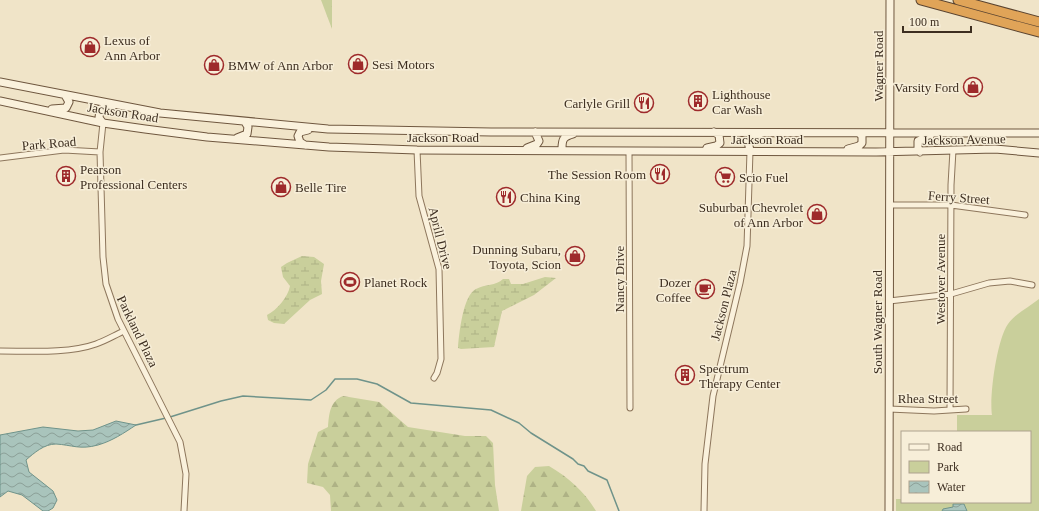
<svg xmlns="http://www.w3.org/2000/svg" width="1039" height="511" font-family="Georgia,serif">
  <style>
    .forest { fill: url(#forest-firs) }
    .wetland { fill: url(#wetland-marsh) }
    .park { fill: #c9cf9b }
    .water { fill: url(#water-waves); stroke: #6f938a }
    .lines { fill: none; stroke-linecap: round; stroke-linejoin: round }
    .stream { stroke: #6f938a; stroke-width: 1.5 }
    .minor-casing { stroke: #8d765c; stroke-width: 7 }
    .secondary-casing { stroke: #6f573f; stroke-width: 9 }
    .motorway-casing { stroke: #5b4430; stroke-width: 11 }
    .minor { stroke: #faf1dc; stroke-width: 5 }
    .secondary { stroke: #faf1dc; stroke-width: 7 }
    .motorway { stroke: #e0a458; stroke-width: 9 }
    .labels { text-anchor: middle; stroke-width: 3; stroke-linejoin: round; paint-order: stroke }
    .poi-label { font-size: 13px; fill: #3d2e20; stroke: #f7eed8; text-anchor: start }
    .street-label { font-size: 13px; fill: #3d2e20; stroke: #f7eed8 }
  </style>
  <defs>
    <pattern id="forest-firs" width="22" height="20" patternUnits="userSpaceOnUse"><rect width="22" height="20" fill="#c9cf9b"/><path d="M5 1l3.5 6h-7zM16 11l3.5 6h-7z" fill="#aeb285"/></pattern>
    <pattern id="wetland-marsh" width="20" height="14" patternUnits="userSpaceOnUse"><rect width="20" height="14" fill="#c9cf9b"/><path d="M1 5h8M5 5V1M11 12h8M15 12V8" fill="none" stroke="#aeb285"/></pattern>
    <pattern id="water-waves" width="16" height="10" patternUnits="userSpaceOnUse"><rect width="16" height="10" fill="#a9c4bc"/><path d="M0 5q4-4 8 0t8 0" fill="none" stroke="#8ba098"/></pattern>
  </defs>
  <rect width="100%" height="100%" fill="#f0e4c8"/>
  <!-- forest -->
  <path class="forest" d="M321,0H332V29Z
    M343,396L379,402L408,427L465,436H486L493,443L495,485L499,511H331L330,495L323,487L307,483L308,464L318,432L328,427C329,414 330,401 343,396Z
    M549,466C569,478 584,491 596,511H521L527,476L535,467Z"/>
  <!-- wetland -->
  <path class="wetland" d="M302,256L314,257L324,264L321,281L322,294L310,300L284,324L274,323L268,320L267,315C277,310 288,297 290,286L283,277L281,267L287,263Z
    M545,277L556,278L534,295L502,311L494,347L461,349L458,348C459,334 463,295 476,289C485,284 496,286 503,279H509L511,284H523Z"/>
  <!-- park -->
  <path class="park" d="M1039,299V511H896V499H902V502H1030V432H957V415H992C989,397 997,339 1008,324C1015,314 1029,307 1039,299Z"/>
  <!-- water -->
  <path class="water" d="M116,421L136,425C124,433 112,441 98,445C80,450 72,445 56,444C44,444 34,453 26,460L29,472L53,491L57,500L53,508L48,511H43L22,495L8,491L0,497V435L43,427L78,431L93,430Z
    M953,504H964L967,511H942L943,509L953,507Z"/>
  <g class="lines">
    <!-- stream -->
    <path class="stream" d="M170,417L221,401L243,396L311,400L326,390L335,379H357L377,384L411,403L491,410L519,423L531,433L573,459L578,464L584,466L588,471L607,480L619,511
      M136,425L166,418"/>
    <!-- minor casing -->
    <g class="minor-casing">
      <path id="minor" d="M103,123L100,152L103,257L106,284L118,319L180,442L186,474L184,511
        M417,150L419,196L439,269L441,359L437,373L434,378
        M629,151L630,408
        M0,158L64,150L100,152
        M890,205H951L1025,215
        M889,301L951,294L989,283L1010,281L1032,285
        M0,351C29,351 68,354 96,344C105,341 115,335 124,331
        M889,409L934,411L966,409
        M950,409L951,185L953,150
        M704,511L705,464L713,396L740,283L747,246L750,151"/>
    </g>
    <!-- secondary casing -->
    <g class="secondary-casing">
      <path id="secondary" d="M0,82L160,113L328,129L491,132L1039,133
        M0,101L103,123L145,129L207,137L329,147L417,150L876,152L995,149L1039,153
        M52,109L66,108L69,102L65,95
        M103,123L99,118L100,109L112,107
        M237,138L247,134L248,127L245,122
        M305,145L300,142L298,136L300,132L308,130
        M527,148L537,144L539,141L535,132
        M707,148L716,146L720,143L719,135L714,132
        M562,149C562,139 563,137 573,134
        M848,149L859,146L862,143V136L859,133
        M750,151L748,141L752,137L760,134
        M920,152L918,148V141L930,136
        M889,511L890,0"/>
    </g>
    <!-- motorway casing -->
    <g class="motorway-casing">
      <path id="motorway" d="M921,0L1039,32
        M958,0L1039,22"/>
    </g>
    <!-- minor -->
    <use href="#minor" class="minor"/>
    <!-- secondary -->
    <use href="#secondary" class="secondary"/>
    <!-- motorway -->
    <use href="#motorway" class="motorway"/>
  </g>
  <!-- icons -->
  <defs>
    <g id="shop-ring" transform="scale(1)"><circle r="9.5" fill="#f7eed8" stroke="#9e2a2b" stroke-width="1.5"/><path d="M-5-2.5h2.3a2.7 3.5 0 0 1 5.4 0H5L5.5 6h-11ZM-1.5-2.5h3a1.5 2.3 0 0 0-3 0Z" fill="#9e2a2b"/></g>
    <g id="building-ring" transform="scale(1)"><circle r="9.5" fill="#f7eed8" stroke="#9e2a2b" stroke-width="1.5"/><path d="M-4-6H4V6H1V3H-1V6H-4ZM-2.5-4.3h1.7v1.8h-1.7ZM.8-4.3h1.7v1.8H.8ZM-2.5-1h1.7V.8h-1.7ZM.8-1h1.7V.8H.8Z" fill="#9e2a2b"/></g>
    <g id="restaurant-ring" transform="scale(1)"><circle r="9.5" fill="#f7eed8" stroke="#9e2a2b" stroke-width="1.5"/><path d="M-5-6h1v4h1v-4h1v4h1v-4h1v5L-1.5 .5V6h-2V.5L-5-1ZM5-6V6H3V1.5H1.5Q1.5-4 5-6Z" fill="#9e2a2b"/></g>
    <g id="supermarket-ring" transform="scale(1)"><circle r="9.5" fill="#f7eed8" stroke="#9e2a2b" stroke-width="1.5"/><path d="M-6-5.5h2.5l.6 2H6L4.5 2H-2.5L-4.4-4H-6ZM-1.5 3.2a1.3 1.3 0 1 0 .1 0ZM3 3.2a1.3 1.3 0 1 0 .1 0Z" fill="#9e2a2b"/></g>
    <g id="stadium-ring" transform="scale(1)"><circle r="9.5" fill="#f7eed8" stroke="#9e2a2b" stroke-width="1.5"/><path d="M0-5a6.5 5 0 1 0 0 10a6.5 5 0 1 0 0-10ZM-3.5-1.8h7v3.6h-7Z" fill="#9e2a2b"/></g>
    <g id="cafe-ring" transform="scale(1)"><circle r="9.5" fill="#f7eed8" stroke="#9e2a2b" stroke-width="1.5"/><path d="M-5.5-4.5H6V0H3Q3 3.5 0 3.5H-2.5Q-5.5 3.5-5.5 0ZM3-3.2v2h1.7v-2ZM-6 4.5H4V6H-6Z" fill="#9e2a2b"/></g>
  </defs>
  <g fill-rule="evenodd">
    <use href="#shop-ring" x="90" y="47"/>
    <use href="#shop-ring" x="358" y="64"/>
    <use href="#shop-ring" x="214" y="65"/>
    <use href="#shop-ring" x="973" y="87"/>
    <use href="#building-ring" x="698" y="101"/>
    <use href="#restaurant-ring" x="644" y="103"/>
    <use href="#restaurant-ring" x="660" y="174"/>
    <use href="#building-ring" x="66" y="176"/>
    <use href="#supermarket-ring" x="725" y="177"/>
    <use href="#shop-ring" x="281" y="187"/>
    <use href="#restaurant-ring" x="506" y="197"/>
    <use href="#shop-ring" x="817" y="214"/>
    <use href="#shop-ring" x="575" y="256"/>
    <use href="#stadium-ring" x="350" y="282"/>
    <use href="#cafe-ring" x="705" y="289"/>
    <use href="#building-ring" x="685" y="375"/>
  </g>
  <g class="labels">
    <!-- poi labels -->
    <g class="poi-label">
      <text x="104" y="45">Lexus of<tspan x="104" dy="15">Ann Arbor</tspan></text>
      <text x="372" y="69">Sesi Motors</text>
      <text x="228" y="70">BMW of Ann Arbor</text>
      <text x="959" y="92" text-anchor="end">Varsity Ford</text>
      <text x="712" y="99">Lighthouse<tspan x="712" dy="15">Car Wash</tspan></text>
      <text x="630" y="108" text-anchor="end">Carlyle Grill</text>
      <text x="80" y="174">Pearson<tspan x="80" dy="15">Professional Centers</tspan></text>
      <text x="646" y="179" text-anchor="end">The Session Room</text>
      <text x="739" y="182">Scio Fuel</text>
      <text x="295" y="192">Belle Tire</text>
      <text x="520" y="202">China King</text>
      <text x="803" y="212" text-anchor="end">Suburban Chevrolet<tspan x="803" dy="15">of Ann Arbor</tspan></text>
      <text x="561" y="254" text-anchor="end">Dunning Subaru,<tspan x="561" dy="15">Toyota, Scion</tspan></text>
      <text x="364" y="287">Planet Rock</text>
      <text x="691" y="287" text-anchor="end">Dozer<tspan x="691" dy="15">Coffee</tspan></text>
      <text x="699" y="373">Spectrum<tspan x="699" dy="15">Therapy Center</tspan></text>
    </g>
    <!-- street labels -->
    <g class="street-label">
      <text transform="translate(878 66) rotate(-90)" y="5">Wagner Road</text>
      <text transform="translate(123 112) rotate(9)" y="5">Jackson Road</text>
      <text x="443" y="142">Jackson Road</text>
      <text x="767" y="144">Jackson Road</text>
      <text transform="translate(964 139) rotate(-1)" y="5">Jackson Avenue</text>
      <text transform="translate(49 143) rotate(-5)" y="5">Park Road</text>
      <text transform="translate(959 197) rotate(4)" y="5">Ferry Street</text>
      <text transform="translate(441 238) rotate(76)" y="5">Aprill Drive</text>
      <text transform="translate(619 279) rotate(-90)" y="5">Nancy Drive</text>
      <text transform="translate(940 279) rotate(-90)" y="5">Westover Avenue</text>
      <text transform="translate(723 305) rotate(-76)" y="5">Jackson Plaza</text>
      <text transform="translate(877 322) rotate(-90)" y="5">South Wagner Road</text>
      <text transform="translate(138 331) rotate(64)" y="5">Parkland Plaza</text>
      <text x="928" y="403">Rhea Street</text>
    </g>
  </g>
  <!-- legend -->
  <rect x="901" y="431" width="130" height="72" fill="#f7eed8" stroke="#ada18e"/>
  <rect x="909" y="444" width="20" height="6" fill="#faf1dc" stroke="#ada18e"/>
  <text x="937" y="451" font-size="12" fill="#3d2e20">Road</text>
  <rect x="909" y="461" width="20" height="12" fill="#c9cf9b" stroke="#ada18e"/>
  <text x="937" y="471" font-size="12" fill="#3d2e20">Park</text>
  <rect x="909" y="481" width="20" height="12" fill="url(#water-waves)" stroke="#ada18e"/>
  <text x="937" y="491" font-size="12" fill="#3d2e20">Water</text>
  <!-- scale -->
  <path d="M903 26v6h68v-6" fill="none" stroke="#3d2e20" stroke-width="2"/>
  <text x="909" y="26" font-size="12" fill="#3d2e20" stroke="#f7eed8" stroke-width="3" paint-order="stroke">100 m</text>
</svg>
